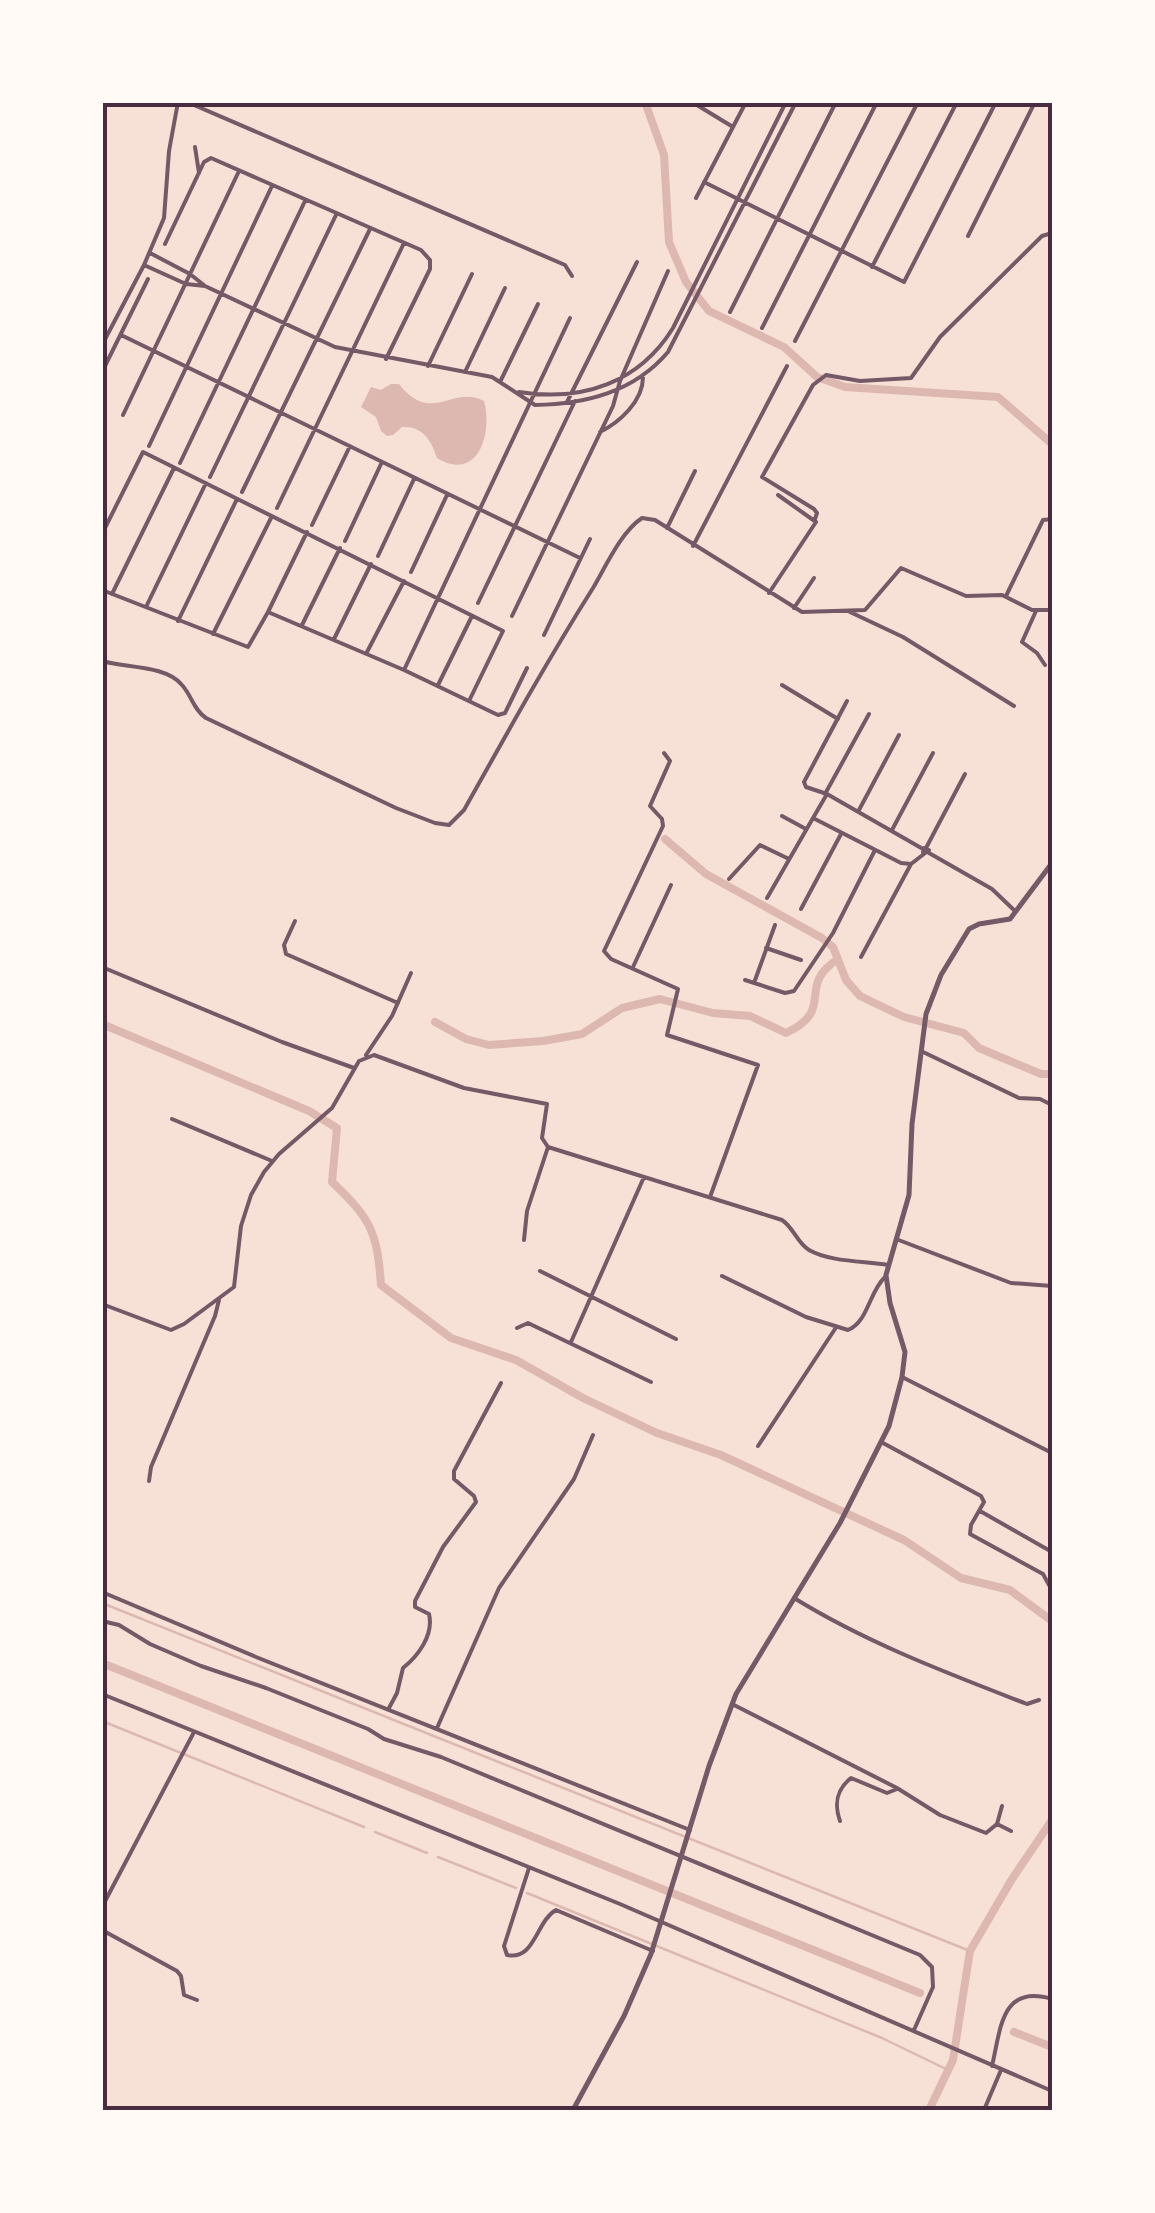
<svg xmlns="http://www.w3.org/2000/svg" width="1155" height="2213" font-family="Montserrat,sans-serif">
  <style>
    .water { fill: #dcb8b0 }
    .lines { fill: none; stroke-linecap: round; stroke-linejoin: round }
    .stream { stroke: #dcb8b0; stroke-width: 2.5 }
    .canal { stroke: #dcb8b0; stroke-width: 8 }
    .minor { stroke: #755966; stroke-width: 4 }
    .tertiary { stroke: #755966; stroke-width: 5 }
    .neatline { fill: none; stroke: #4a2c40; stroke-width: 4 }
  </style>
  <rect width="100%" height="100%" fill="#f7e1d7"/>
  <!-- water -->
  <path class="water" d="M391,384H399C432,426 452,384 484,401C493,433 478,483 437,458C431,440 423,426 402,427L393,435L387,436L381,431L376,417L361,407L371,387L381,390Z"/>
  <g class="lines">
    <!-- stream -->
    <path class="stream" d="M102,1603L970,1951
      M102,1721L364,1827
      M375,1832L427,1853
      M438,1857L516,1888
      M527,1893L882,2038L948,2070"/>
    <!-- canal -->
    <path class="canal" d="M645,102L664,155L669,242L686,282L709,311L784,347L817,377L845,387L998,397L1052,444
      M665,839L706,874L822,938L833,947L846,980L860,996L904,1017L964,1033L979,1048L1041,1074H1052
      M435,1022L466,1039L489,1045L543,1041L582,1034L622,1008L660,999L713,1013L750,1016L786,1033C837,1009 795,987 838,959
      M102,1024L309,1111L337,1128L332,1182C371,1219 377,1231 381,1285L451,1338L516,1360L583,1398L657,1433L721,1455L904,1540L961,1578L1010,1590L1052,1621
      M102,1663L920,1993
      M1014,2032L1052,2047
      M929,2110L953,2060L970,1951L1012,1879L1052,1820"/>
    <!-- minor -->
    <path class="minor" d="M187,102L565,265L572,276
      M692,102L733,127
      M195,147L199,173
      M704,182L904,282L996,102
      M696,198L746,102
      M968,236L1035,102
      M165,244L204,162L211,158L421,250L430,260V269L386,359
      M150,253L190,274L205,286L335,347L492,377L535,405C586,404 634,392 668,352L796,102
      M144,265L186,284L205,286
      M872,267L957,102
      M730,312L836,102
      M762,328L877,102
      M121,335L580,558
      M795,341L918,102
      M102,345L144,265L164,218L169,151L178,102
      M428,366L472,274
      M102,372L148,279
      M465,372L505,288
      M501,380L538,304
      M519,392C582,402 639,383 673,328L786,102
      M567,402L637,262
      M123,415L239,171
      M600,432C620,422 643,401 643,377
      M149,446L272,186
      M180,463L305,201
      M210,477L336,215
      M242,492L370,229
      M277,508L404,243
      M815,519L817,513L814,509L762,477L813,385L826,375L860,381L911,378L940,337L1042,236L1052,233
      M312,525L350,446
      M667,528L695,471
      M102,534L143,452L503,631L469,701
      M345,541L381,464
      M693,546L787,366
      M378,556L414,479
      M411,572L447,495
      M102,590L248,647L268,612L404,670L498,715L505,713L527,668
      M769,593L816,522L778,495
      M112,594L174,468
      M1006,596L1043,520L1052,519
      M478,603L575,401
      M146,607L206,483
      M794,608L814,578
      M1036,611L1022,642L1037,653L1045,665
      M268,612L307,532
      M850,612L903,637L1014,706
      M512,616L613,406L620,381L668,271
      M178,621L237,499
      M302,625L340,548
      M213,634L271,518
      M544,635L590,539
      M334,639L371,564
      M367,652L404,581
      M102,661C125,668 166,665 182,685C192,696 193,709 206,718L396,808L435,823L449,825L464,810C506,735 547,661 593,588C606,566 621,532 642,518L655,520L802,612L865,610L901,568L966,596L1002,595L1032,610H1052
      M404,670L570,318
      M438,685L472,616
      M782,685L838,719
      M664,753L670,761L650,806L662,819L663,826L604,951L611,959L678,989L667,1035L758,1065L710,1197
      M825,794L869,714
      M827,794L806,787L804,782L847,701
      M859,810L899,735
      M782,816L806,829
      M892,830L933,753
      M926,848L965,774
      M923,852L924,848L929,850L911,864L901,863L813,818L827,794L923,849
      M929,853L992,889L1015,911
      M729,879L760,845L789,859
      M767,898L813,818
      M801,909L841,834
      M295,921L284,945L286,954L398,1003
      M766,948L801,960
      M861,957L911,864
      M102,967L282,1042L354,1068
      M633,967L671,885
      M745,980L785,993L794,991L833,933L875,850
      M754,983L775,925
      M921,1051L1019,1098L1040,1099L1052,1105
      M366,1055L392,1016L411,973
      M172,1119L272,1161
      M896,1239L1011,1283L1052,1286
      M524,1240L527,1211L548,1147
      M540,1271L676,1339
      M722,1276L806,1317L848,1330C868,1322 869,1292 885,1277
      M102,1304L171,1330L184,1324L234,1287L241,1226L251,1195L264,1172L279,1154L332,1108L359,1061L374,1055L464,1088L547,1104L542,1138L548,1147L782,1220C794,1228 797,1243 809,1250C830,1262 864,1261 888,1265
      M517,1328L528,1323L651,1382
      M571,1342L644,1177
      M902,1377L1052,1453
      M883,1443L981,1496L984,1502L971,1525L970,1534L1043,1574L1049,1585
      M758,1446L835,1329
      M149,1481L151,1467L215,1316L219,1300
      M980,1511L1052,1552
      M102,1592L256,1657L690,1830
      M794,1598C867,1643 947,1673 1027,1704L1039,1700
      M102,1621L119,1625L150,1644L201,1666L266,1688L368,1729L384,1739L441,1757L920,1955L932,1967L933,1987L914,2030
      M102,1694L620,1904L1052,2091
      M732,1704L897,1788L940,1815L986,1833L997,1824L1011,1831
      M389,1708L397,1693L403,1668C418,1656 434,1635 429,1614L415,1607V1601L443,1547L476,1502L474,1496L454,1479V1471L501,1383
      M437,1728L499,1588L574,1479L593,1435
      M840,1821C834,1804 836,1790 851,1778L887,1793L897,1789
      M997,1824L1002,1806
      M529,1868L504,1946L507,1955C535,1961 536,1921 556,1910L653,1951
      M102,1907L193,1734
      M102,1930L177,1971L181,1976L184,1995L197,2000
      M992,2066C1001,2028 1001,1984 1052,1999
      M984,2110L1001,2070"/>
    <!-- tertiary -->
    <path class="tertiary" d="M573,2110L624,2016L651,1954L709,1766L736,1694L840,1523L889,1426L902,1377L905,1352L890,1303L886,1275L909,1195L912,1124L926,1014L941,975L969,929L979,924L1010,919L1052,863"/>
  </g>
  <!-- border -->
  <rect width="1155" height="2213" fill="none" stroke="#fffaf5" stroke-width="210"/>
  <rect x="105" y="105" width="945" height="2003" class="neatline"/>
</svg>
